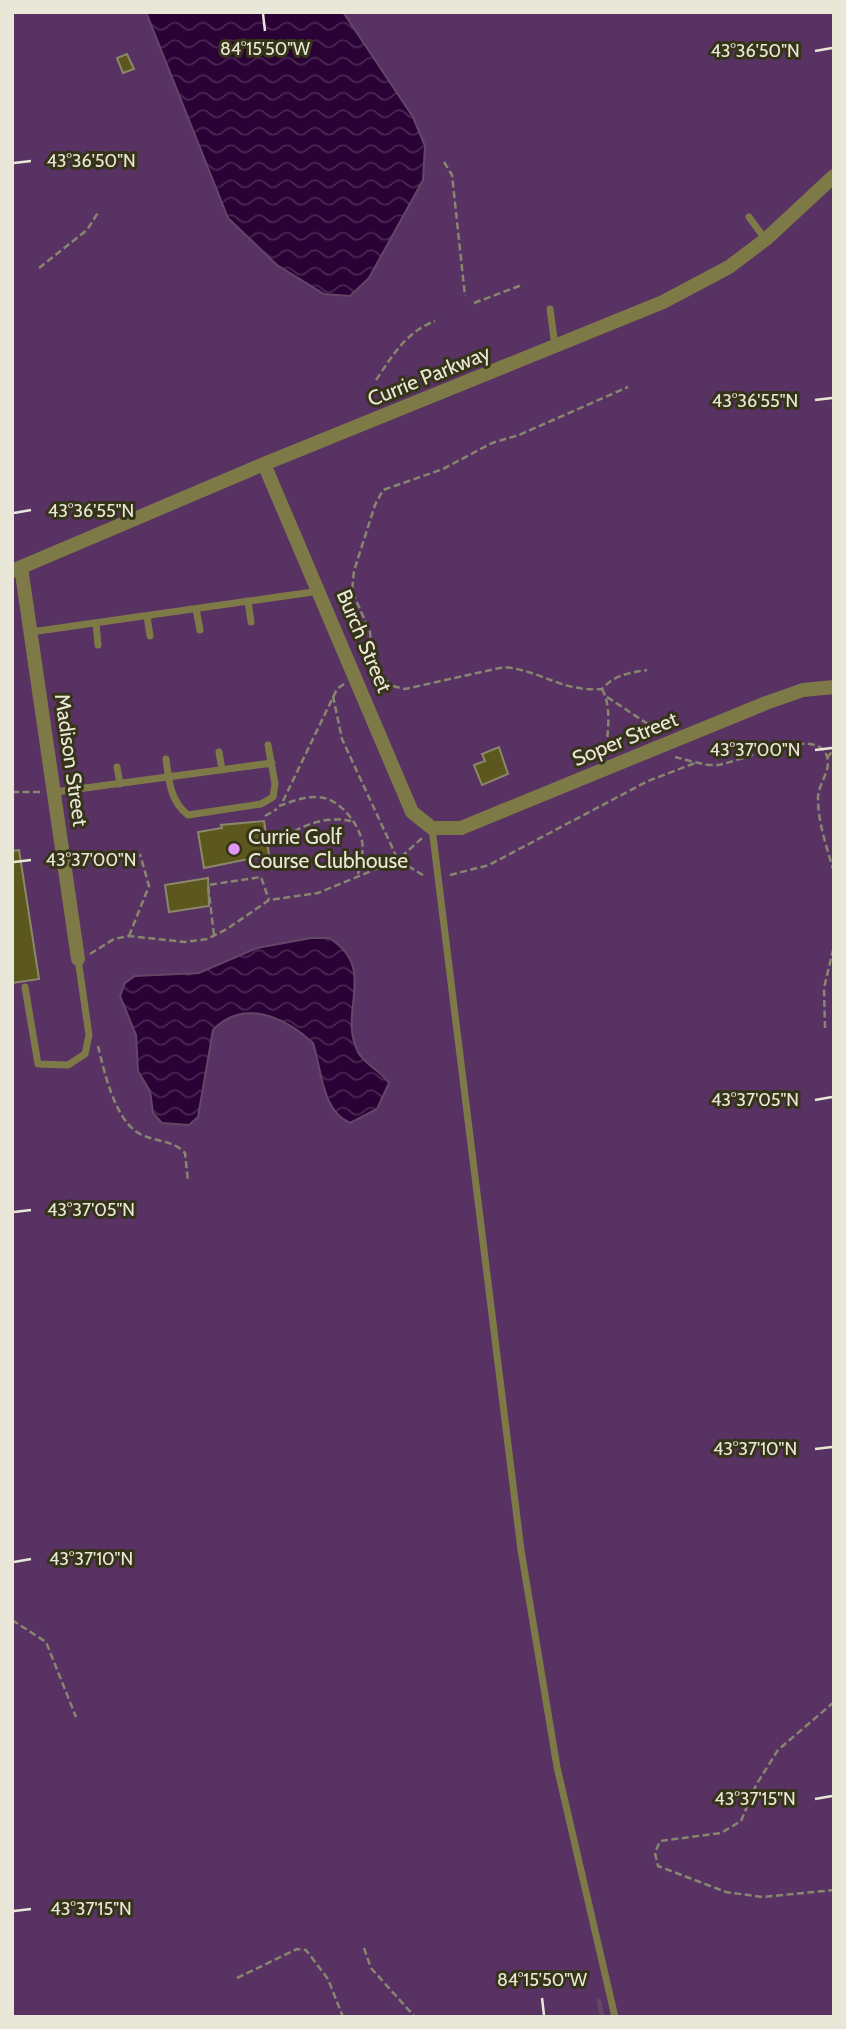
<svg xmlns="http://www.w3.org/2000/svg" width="846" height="2029" font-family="Cabin,sans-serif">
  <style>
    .grass { fill: #583263 }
    .water { fill: url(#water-waves); stroke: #644767; stroke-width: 2 }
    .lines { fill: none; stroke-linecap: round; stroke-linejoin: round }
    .stream { stroke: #644767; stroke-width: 4.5 }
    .building { fill: #5c571c; stroke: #8a886a; stroke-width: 2 }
    .path { stroke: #87866f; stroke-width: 2.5; stroke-dasharray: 7 3.5; stroke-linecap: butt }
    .lane { stroke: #7e7a47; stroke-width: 7 }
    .street { stroke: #7e7a47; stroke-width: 14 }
    .ticks { fill: none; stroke: #e9e8d8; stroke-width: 2.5 }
    .poi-dot { fill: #de98f3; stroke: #363418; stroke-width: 2.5 }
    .labels { text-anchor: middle; stroke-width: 6; stroke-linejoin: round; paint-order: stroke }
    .street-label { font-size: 21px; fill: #e9e8d8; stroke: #363418 }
    .poi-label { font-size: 21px; fill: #e9e8d8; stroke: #363418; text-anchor: start }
    .ticks-label { font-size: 18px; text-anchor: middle; fill: #e9e8d8; stroke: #363418; stroke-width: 6; stroke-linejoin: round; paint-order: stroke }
  </style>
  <defs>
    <pattern id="water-waves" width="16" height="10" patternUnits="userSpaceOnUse" patternTransform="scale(1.75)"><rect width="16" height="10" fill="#2b0236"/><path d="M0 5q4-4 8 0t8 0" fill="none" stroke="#4a2752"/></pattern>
  </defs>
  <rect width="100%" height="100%" fill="#363418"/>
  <!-- grass -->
  <path class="grass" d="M12,12H834V2017H12Z"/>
  <!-- water -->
  <path class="water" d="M146,12H343L413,117L425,146L423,180L369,278L350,296L324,294L277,265L228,218Z
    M311,938H329C379,969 337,1011 358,1052C365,1065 381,1071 389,1083L377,1109L350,1123C321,1110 322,1070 313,1043C285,1017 243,998 213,1030L198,1117L189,1125L162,1123L153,1113L150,1091L138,1071L136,1035L120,996L125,983L135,976L199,973L257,948Z"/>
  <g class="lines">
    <!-- stream -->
    <path class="stream" d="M599,2001L602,2017"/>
  </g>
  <!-- building -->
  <path class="building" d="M127,54L134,69L123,73L117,58Z
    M499,747L508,774L482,785L474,765L485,761L482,754Z
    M264,821L269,855L204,868L198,832L222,828L221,825Z
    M19,850L39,979L12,983V851Z
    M208,878L209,906L169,912L165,885Z"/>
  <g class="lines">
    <!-- path -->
    <path class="path" d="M444,162L452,175L465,296
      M39,268L87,230L99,211
      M474,303L522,285
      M376,380C393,355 406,332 435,321
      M373,669L370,632L352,591L354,571L375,505L383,490L443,469L492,443L519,435L628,387
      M368,671L373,669L393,686L405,689L504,667C543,671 561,692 602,689C614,675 628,673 647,670
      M602,689C612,707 608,734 605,754
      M333,696L342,739L398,860L426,877
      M607,697L660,732
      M675,757C688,760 704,766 717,765C737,764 827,719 828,763C828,774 818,786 818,798C818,823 827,848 834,872
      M827,758L834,749
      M12,792H41
      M283,801L337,689L344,684
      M279,806C291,802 304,796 317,797C338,797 358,822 362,841C364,852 360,864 358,874
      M265,816L277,809
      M276,842C299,827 323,815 351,821
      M450,875L489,865L648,781L698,762
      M214,935L208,885L261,877L269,900
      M129,936L149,886L140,854
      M90,954L114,939L129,936L185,942L207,939L227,929L269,900L318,893L398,860L422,838
      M825,1028L824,988L834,946
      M98,1046C104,1071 115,1121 140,1134C156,1142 173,1140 185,1153L188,1181
      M12,1620L46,1642L76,1717
      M834,1702L778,1750L756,1785L741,1821L721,1833L660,1841L655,1853L658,1866L726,1892L762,1897L834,1890
      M364,1948L371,1968L415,2017
      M237,1978L297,1949L306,1950L328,1979L343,2017"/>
    <!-- lane -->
    <path class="lane" d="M749,217L765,239
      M550,309L555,346
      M248,601L251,622
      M196,609L200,630
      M147,616L150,636
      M96,623L98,645
      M31,632L320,591
      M219,752L222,770
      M166,759C169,781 170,801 188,815L261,804L273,797L275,784L268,745
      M117,767L120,784
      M55,792L272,763
      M432,828L521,1550L557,1767L615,2017
      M25,987L38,1064L68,1065L85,1054L89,1035L78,959"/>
    <!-- street -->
    <path class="street" d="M264,464L412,812L432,828H461L766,703L803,690L834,687
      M21,567L78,959
      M12,571L264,464L663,302L729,267L766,239L834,176"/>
  </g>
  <!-- ticks -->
  <path class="ticks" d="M263,14L265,31M815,51L832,48M14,163L31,161M815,400L832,398M14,513L31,510M815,750L832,748M14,862L31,860M815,1100L832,1097M14,1212L31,1210M815,1449L832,1447M14,1562L31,1559M815,1799L832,1796M14,1911L31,1909M542,1998L544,2015"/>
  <!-- markers -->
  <circle class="poi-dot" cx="234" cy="849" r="7"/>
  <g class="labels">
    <!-- street labels -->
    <g class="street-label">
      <text transform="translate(429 376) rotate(-22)" y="7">Currie Parkway</text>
      <text transform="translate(364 641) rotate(67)" y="7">Burch Street</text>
      <text transform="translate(625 739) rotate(-22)" y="7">Soper Street</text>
      <text transform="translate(71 760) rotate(82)" y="7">Madison Street</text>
    </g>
    <!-- poi labels -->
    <g class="poi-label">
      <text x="248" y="844">Currie Golf<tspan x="248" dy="24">Course Clubhouse</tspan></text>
    </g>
  </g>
  <g class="ticks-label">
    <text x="265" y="55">84°15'50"W</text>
    <text x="755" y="57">43°36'50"N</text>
    <text x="91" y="167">43°36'50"N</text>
    <text x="755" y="407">43°36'55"N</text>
    <text x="91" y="517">43°36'55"N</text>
    <text x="755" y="756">43°37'00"N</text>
    <text x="91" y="866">43°37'00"N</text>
    <text x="755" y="1106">43°37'05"N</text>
    <text x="91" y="1216">43°37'05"N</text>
    <text x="755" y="1455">43°37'10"N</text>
    <text x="91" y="1565">43°37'10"N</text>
    <text x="755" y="1805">43°37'15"N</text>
    <text x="91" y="1915">43°37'15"N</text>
    <text x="542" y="1986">84°15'50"W</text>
  </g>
  <!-- border -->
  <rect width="846" height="2029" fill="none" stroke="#e9e8d8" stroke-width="28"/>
</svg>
